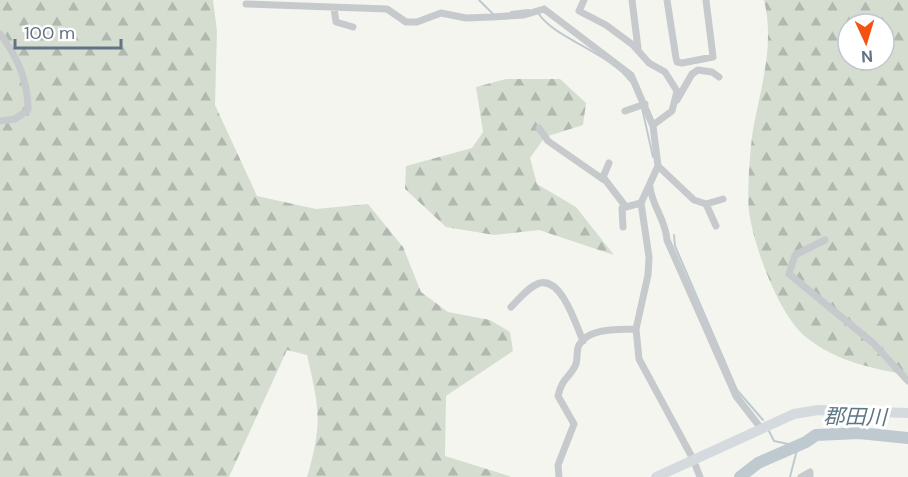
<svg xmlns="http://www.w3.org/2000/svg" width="908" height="477" font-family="'DM Sans','Noto Sans JP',sans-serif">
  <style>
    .forest { fill: url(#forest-firs); fill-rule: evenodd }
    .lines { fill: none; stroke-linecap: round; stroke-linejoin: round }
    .stream { stroke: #bfcad0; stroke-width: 2 }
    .river { stroke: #bfcad0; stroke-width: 12 }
    .street { stroke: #c7cacd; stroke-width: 7 }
    .secondary { stroke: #d5dadf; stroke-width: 10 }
    .labels { text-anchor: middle; stroke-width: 6; stroke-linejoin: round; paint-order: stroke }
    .water-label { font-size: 21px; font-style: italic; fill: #5c7683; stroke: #fff }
  </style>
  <defs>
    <pattern id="forest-firs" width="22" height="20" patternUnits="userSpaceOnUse" patternTransform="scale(1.5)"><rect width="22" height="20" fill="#d5ddd1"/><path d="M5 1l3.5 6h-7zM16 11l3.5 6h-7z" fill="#b0b8af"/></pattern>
  </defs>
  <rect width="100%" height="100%" fill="#f5f5f0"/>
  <!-- forest -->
  <path class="forest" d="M0,0H213L217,31L215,105L257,196L316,209L368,204L403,247L421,292L448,312L490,320L510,332L513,351L446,396L445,456L512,477H307C323,424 319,407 307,355L287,350L229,477H0Z
    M764,0H908V375C871,368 838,362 807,338C779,316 754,247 749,212C747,194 750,149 753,130C761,86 775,45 764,0ZM848,24H884V60H848Z
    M506,79H560L586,103L583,125L545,137L530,158L537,184L576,207L614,255L539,230L494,235L446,227L405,189L406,166L472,148L483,132L476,87Z"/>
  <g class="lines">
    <!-- stream -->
    <path class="stream" d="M479,0L494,15
      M511,12L529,10
      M539,14C553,37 611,54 630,81
      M642,108L653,157
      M674,235L675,246L737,390L763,420
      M769,431L774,441L798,446L790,477"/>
    <!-- river -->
    <path class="river" d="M740,477L758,463L806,442L816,435L859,433L908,438"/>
    <!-- street -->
    <path class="street" d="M584,0L579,11L606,25L633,45L649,63L665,72L677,91L672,111L653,125
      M632,0L638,48
      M667,0L676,58L677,62L682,63L713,57L706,0
      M246,4L387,9L406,22H417L441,13L466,18L492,17L524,15L544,9
      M334,8L336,22L353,27
      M544,9L631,75L653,126L658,166L641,203L649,257L648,275L636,329L639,359L693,459L700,477
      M0,34C18,57 28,81 28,110L15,119L0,121
      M677,100L692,74L698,70L712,72L719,77
      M625,111L645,104
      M539,128L548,141L604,180
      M609,163L603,177L626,207
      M658,166L694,200L706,204L723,199
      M650,187C652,206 666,220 667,240L736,396L760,427
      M706,204L716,226
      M623,227L622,208L641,203
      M825,240L795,255L789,274L873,343L908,381
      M511,307C519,299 529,286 540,283C562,278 576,325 583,341
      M559,477L558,465L574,424L558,396C562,377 571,377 576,364C578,358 576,351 579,345C589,327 619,330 636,329
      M801,477L810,472V477"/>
    <!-- secondary -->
    <path class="secondary" d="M656,477L794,414L818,410L908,413"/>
  </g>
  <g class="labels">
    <!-- water labels -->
    <g class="water-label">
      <text transform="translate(855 417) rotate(1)" y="7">郡田川</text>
    </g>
  </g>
  <!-- north arrow -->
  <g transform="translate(866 42) rotate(176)"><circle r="28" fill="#ffffff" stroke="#c0c7ce" stroke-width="1.5"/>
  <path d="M0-4.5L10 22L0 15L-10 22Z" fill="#f55111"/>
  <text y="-9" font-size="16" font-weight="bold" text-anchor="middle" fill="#617385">N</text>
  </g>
  <!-- scale -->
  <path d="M15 39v9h106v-9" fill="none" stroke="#617385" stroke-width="3"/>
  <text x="24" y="39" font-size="18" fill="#617385" stroke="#ffffff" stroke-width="4.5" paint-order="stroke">100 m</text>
</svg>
